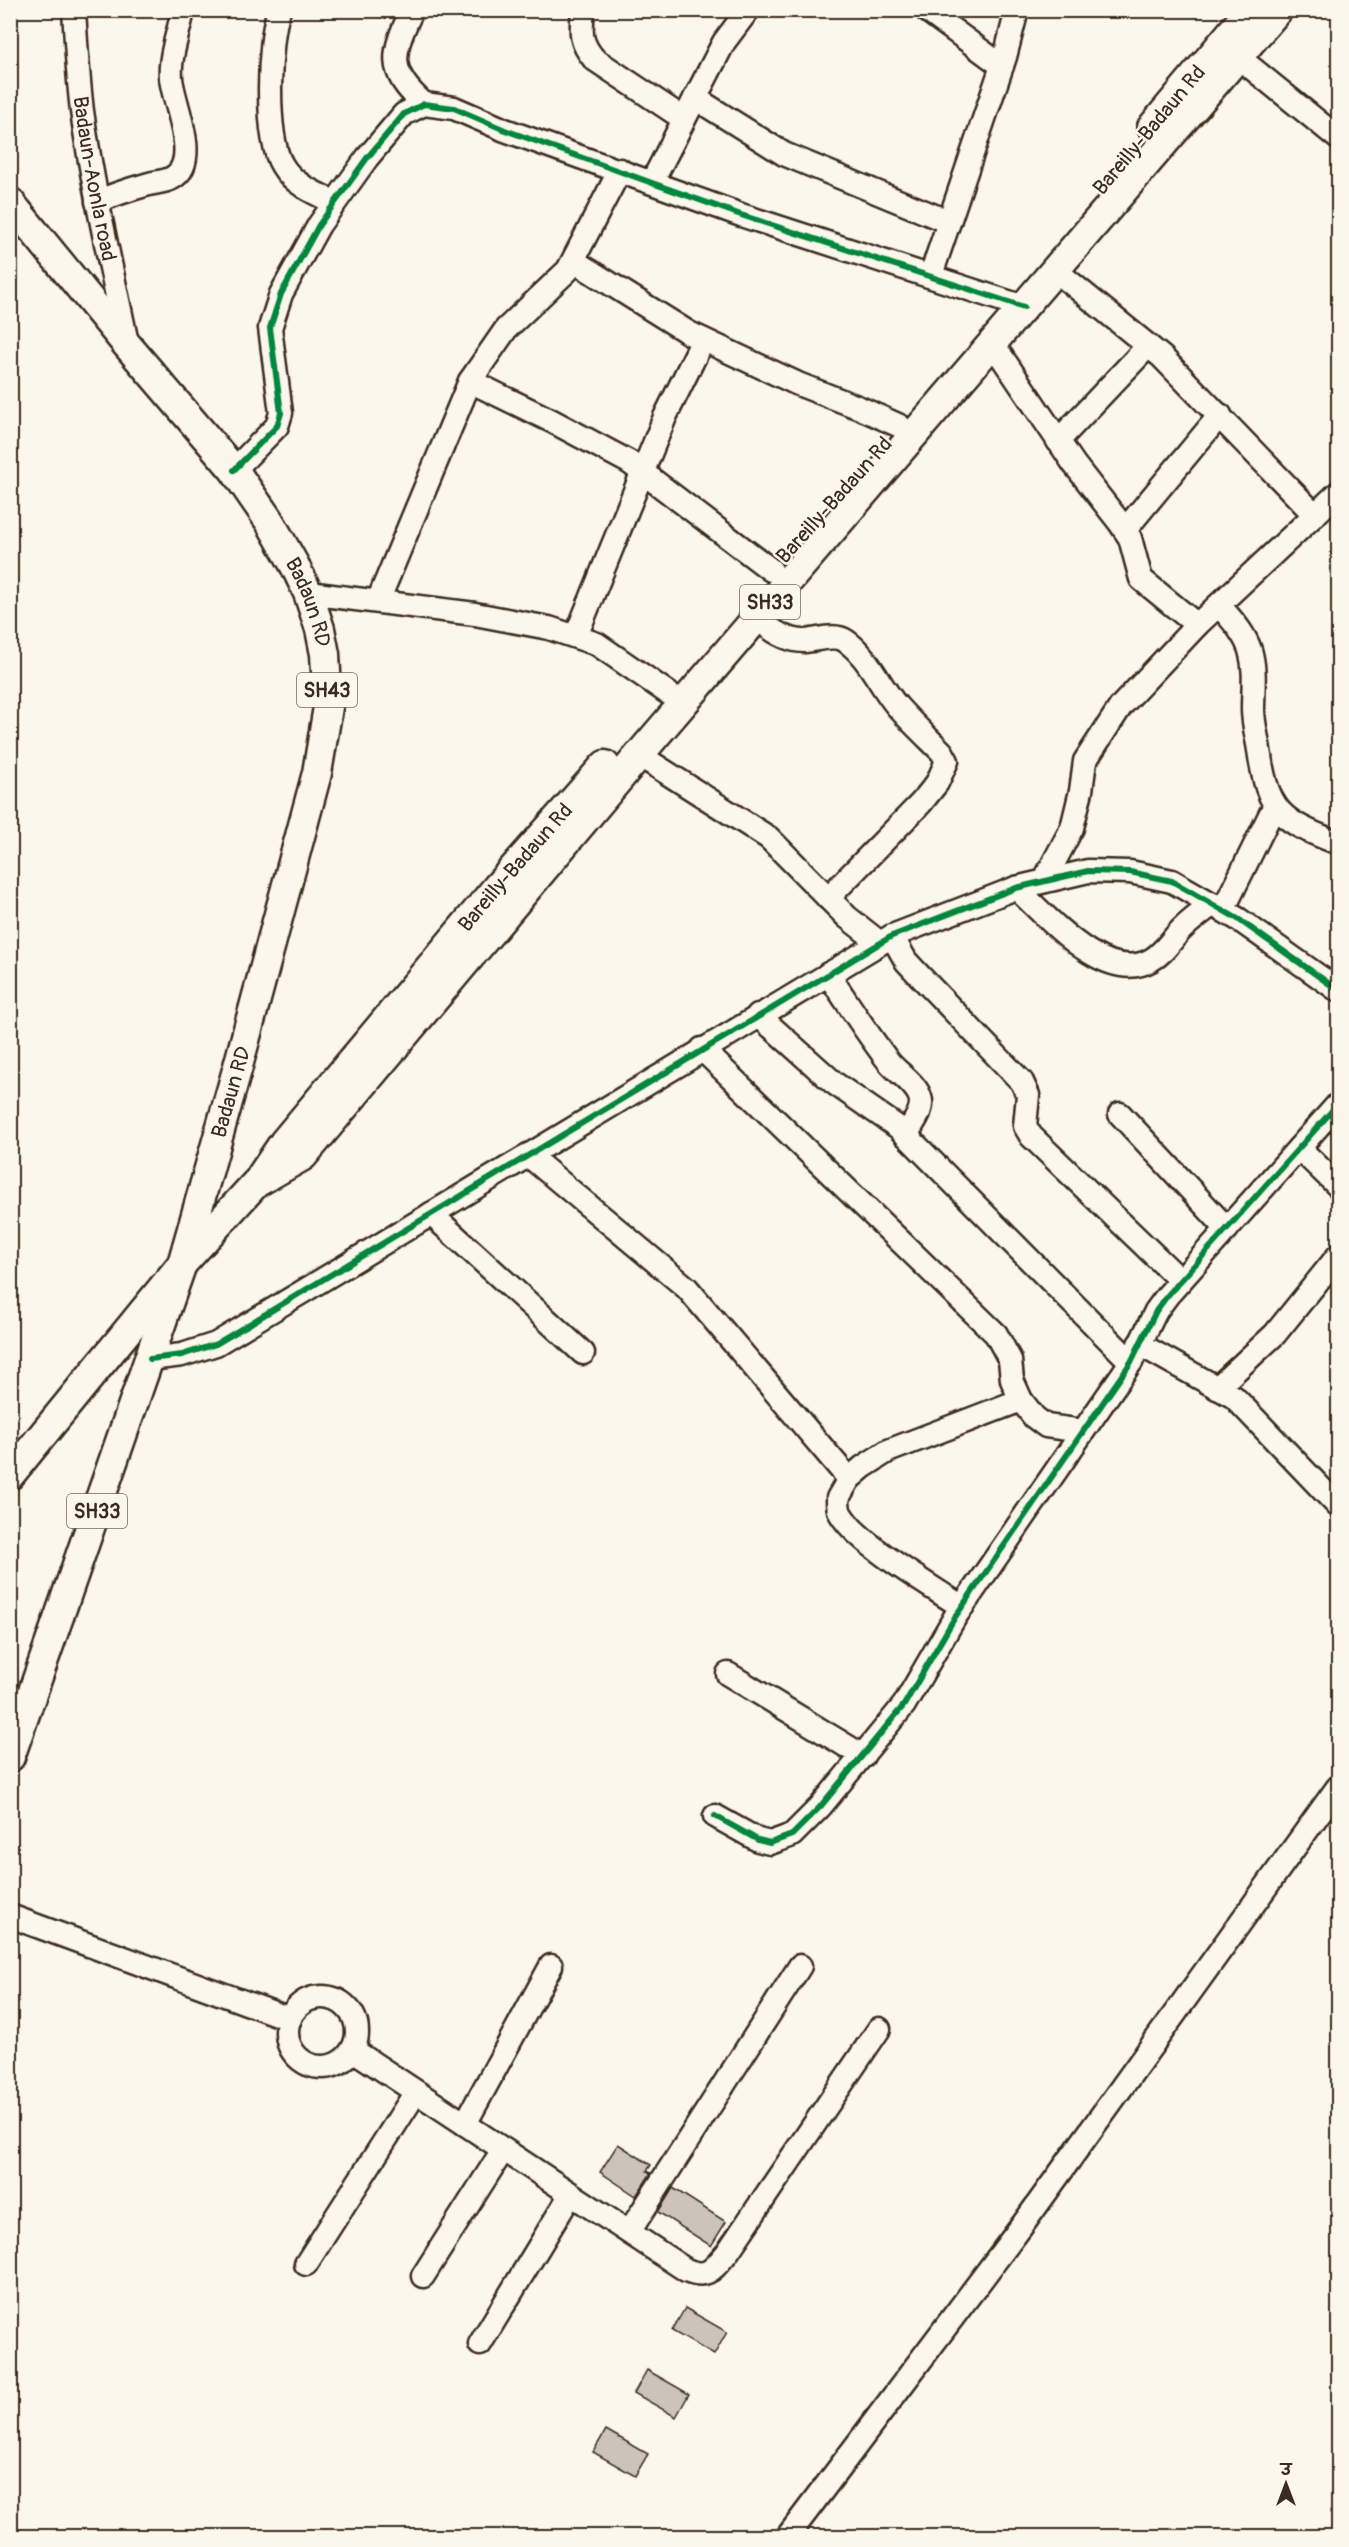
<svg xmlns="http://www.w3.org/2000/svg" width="1349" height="2547" font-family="Pangolin,'Playpen Sans Deva',sans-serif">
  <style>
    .building { fill: #ccc4b9; stroke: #3b2a1e; stroke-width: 1.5 }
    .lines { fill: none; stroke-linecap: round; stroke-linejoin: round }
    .minor-casing { stroke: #3b2a1e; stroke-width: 27 }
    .major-casing { stroke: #3b2a1e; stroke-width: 33 }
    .minor { stroke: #fbf7ec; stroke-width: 22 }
    .major { stroke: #fbf7ec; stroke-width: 28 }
    .cycleway-casing { stroke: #fbf7ec; stroke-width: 10 }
    .cycleway { stroke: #00873e; stroke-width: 6 }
    .labels { text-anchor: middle; stroke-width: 5; stroke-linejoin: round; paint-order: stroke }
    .shield { fill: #fbf7ec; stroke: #75685c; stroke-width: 1.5 }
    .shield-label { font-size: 20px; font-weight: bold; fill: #3b2a1e }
    .street-label { font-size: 21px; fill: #3b2a1e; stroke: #fbf7ec }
  </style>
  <rect width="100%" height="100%" fill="#fbf7ec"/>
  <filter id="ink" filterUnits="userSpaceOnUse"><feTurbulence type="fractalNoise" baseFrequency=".0167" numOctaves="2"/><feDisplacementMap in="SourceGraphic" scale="12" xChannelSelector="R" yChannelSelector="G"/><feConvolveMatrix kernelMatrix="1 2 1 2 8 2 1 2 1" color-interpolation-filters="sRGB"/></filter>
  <g filter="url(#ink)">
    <!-- building -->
    <path class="building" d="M618,2144L651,2165L647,2171L651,2173L636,2196L600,2172Z
      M673,2188L726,2222L711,2246L658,2212Z
      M685,2308L727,2332L714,2355L672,2331Z
      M647,2370L689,2394L676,2417L634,2393Z
      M606,2430L648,2454L635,2476L593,2452Z"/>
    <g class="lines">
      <!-- minor casing -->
      <g class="minor-casing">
        <g id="minor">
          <path id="s1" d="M74,10C76,44 78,77 82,111C93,189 111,266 127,343"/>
          <path d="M279,10C268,41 265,138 282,165C293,184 314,193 334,202"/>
          <path d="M412,10C392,53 386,71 424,104"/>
          <path d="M583,10C581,32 579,41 594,59L684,119"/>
          <path d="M926,10L1002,66"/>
          <path d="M1227,48L1338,138"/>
          <path d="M695,98L784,154L949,222"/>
          <path d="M652,182L724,42L748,10"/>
          <path d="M97,202C114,194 131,189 149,184C156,182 165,182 172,178C202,162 173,103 171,78C169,56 179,32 183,10"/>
          <path d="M574,261L689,333L798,384L860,408L900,426"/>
          <path d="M1055,270L1162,357L1315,515"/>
          <path d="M931,275L1005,57L1017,10"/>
          <path d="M993,344L1074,464L1120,523L1130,538L1141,579L1197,625"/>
          <path d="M470,381L552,421L629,462L771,570"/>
          <path d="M1058,441L1148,346"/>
          <path d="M234,470L277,426L281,413L270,328L281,294L319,225L367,158L404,114L424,104L454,108L505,130L741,215L1024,307"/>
          <path d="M1125,530L1220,415"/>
          <path d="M308,593L475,614L549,628L597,644L668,693"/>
          <path d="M378,601L470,381L506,329L568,270L620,170"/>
          <path d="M1219,605C1231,619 1244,632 1250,650C1256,670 1253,689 1253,709C1253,723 1257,737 1259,750C1268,813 1281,821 1338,843"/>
          <path d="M757,617C770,630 786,641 805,641C818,640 835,633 846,641C869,657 879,685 897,706C911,722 927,737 942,752L947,761L937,783L921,803L828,898"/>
          <path d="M576,636L665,417L703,340"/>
          <path d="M639,755L769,838L847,917L880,943"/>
          <path d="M1044,881L1072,828L1081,791L1085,761L1121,706L1197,625L1338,493"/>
          <path d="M1016,888C1047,916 1105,986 1151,960C1164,953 1171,940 1181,930C1191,920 1202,912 1213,904"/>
          <path d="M1223,910L1275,805"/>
          <path d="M892,936L906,961L919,975L1022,1082L1028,1095L1025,1126L1031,1136L1180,1280"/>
          <path d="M828,974C848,1003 867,1034 889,1062C898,1073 916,1084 920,1097C925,1110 912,1124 906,1135"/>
          <path d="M758,1015L834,1083L899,1128L1131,1362"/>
          <path d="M702,1049L996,1334L1010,1360L1012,1380L1021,1400L1034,1417L1046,1426L1083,1431"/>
          <path d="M1120,1114L1227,1229"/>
          <path d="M1299,1148L1338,1186"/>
          <path d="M528,1155L687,1288L849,1479"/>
          <path d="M431,1214L583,1353"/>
          <path d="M1139,1344L1234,1397L1338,1506"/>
          <path d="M150,1359L182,1355L216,1344L892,936L1016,888L1088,871L1130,872L1172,881L1238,919L1338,990"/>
          <path d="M1217,1388L1275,1334L1338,1256"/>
          <path d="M962,1607C932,1587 860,1545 842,1516C838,1511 838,1504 838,1498L849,1479L863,1467L888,1451L1021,1400"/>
          <path d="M728,1674L863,1756"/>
          <path d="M715,1816L758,1840L770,1843L792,1835L820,1807L904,1705L955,1617L1131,1362L1156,1311L1167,1296L1338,1104"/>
          <path d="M10,1916L290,2019"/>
          <circle cx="322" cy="2032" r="35"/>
          <path d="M353,2050L686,2270C708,2279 712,2270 727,2253L879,2029"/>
          <path d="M465,2124L551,1966"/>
          <path d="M629,2232L800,1966"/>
          <path d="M306,2264L416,2092"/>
          <path d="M423,2276L503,2150"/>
          <path d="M480,2344L571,2194"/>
          <path d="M788,2536L1024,2223L1338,1787"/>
        </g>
      </g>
      <!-- major casing -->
      <g class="major-casing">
        <g id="major">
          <path d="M1152,127L1250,10"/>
          <path id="s2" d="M10,202L127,345L234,470L270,522L295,566L308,593L320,629L325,654L328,707L317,773L237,1070L182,1264L10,1757"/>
          <path id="s3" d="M261,1176L284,1142L497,887L605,765"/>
          <path d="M10,1475L182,1264L256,1183L303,1156L639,755L1278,10"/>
        </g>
      </g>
      <!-- minor -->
      <use href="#minor" class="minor"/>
      <!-- major -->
      <use href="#major" class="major"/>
      <!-- cycleway casing -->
      <g class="cycleway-casing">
        <path id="cycleway" d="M234,470L277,426L281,413L270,328L281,294L319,225L367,158L404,114L424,104L454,108L505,130L741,215L1024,307
          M150,1359L182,1355L216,1344L892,936L1016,888L1088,871L1130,872L1172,881L1238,919L1338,990
          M715,1816L758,1840L770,1843L792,1835L820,1807L904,1705L955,1617L1131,1362L1156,1311L1167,1296L1338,1104"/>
      </g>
      <!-- cycleway -->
      <use href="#cycleway" class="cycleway"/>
    </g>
  </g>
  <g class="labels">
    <!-- shield labels -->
    <g class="shield">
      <rect x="740" y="585" width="60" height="34" rx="4.5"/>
      <rect x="297" y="673" width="60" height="34" rx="4.5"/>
      <rect x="67" y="1494" width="60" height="34" rx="4.5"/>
    </g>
    <g class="shield-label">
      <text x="770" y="609">SH33</text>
      <text x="327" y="697">SH43</text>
      <text x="97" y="1518">SH33</text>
    </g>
    <!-- street labels -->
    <g class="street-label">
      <text transform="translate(1149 130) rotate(-50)" y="7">Bareilly-Badaun Rd</text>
      <text dy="7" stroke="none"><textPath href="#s1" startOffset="170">Badaun-Aonla road</textPath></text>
      <text transform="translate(834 500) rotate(-48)" y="7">Bareilly-Badaun Rd</text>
      <text dy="7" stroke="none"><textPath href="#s2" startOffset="502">Badaun RD</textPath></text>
      <text dy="7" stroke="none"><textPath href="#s3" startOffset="400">Bareilly-Badaun Rd</textPath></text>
      <text transform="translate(231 1092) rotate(-74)" y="7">Badaun RD</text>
    </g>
  </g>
  <!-- margin -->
  <rect width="1349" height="2547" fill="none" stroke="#fbf7ec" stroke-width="36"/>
  <rect x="18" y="18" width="1313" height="2511" fill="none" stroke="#3b2a1e" stroke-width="2" filter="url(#ink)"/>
  <!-- north arrow -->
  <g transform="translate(1286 2484)" stroke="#fbf7ec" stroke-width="4.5" paint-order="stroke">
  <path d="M0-4.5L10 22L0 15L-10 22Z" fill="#3b2a1e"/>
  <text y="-9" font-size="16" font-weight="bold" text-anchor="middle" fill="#3b2a1e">उ</text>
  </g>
</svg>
